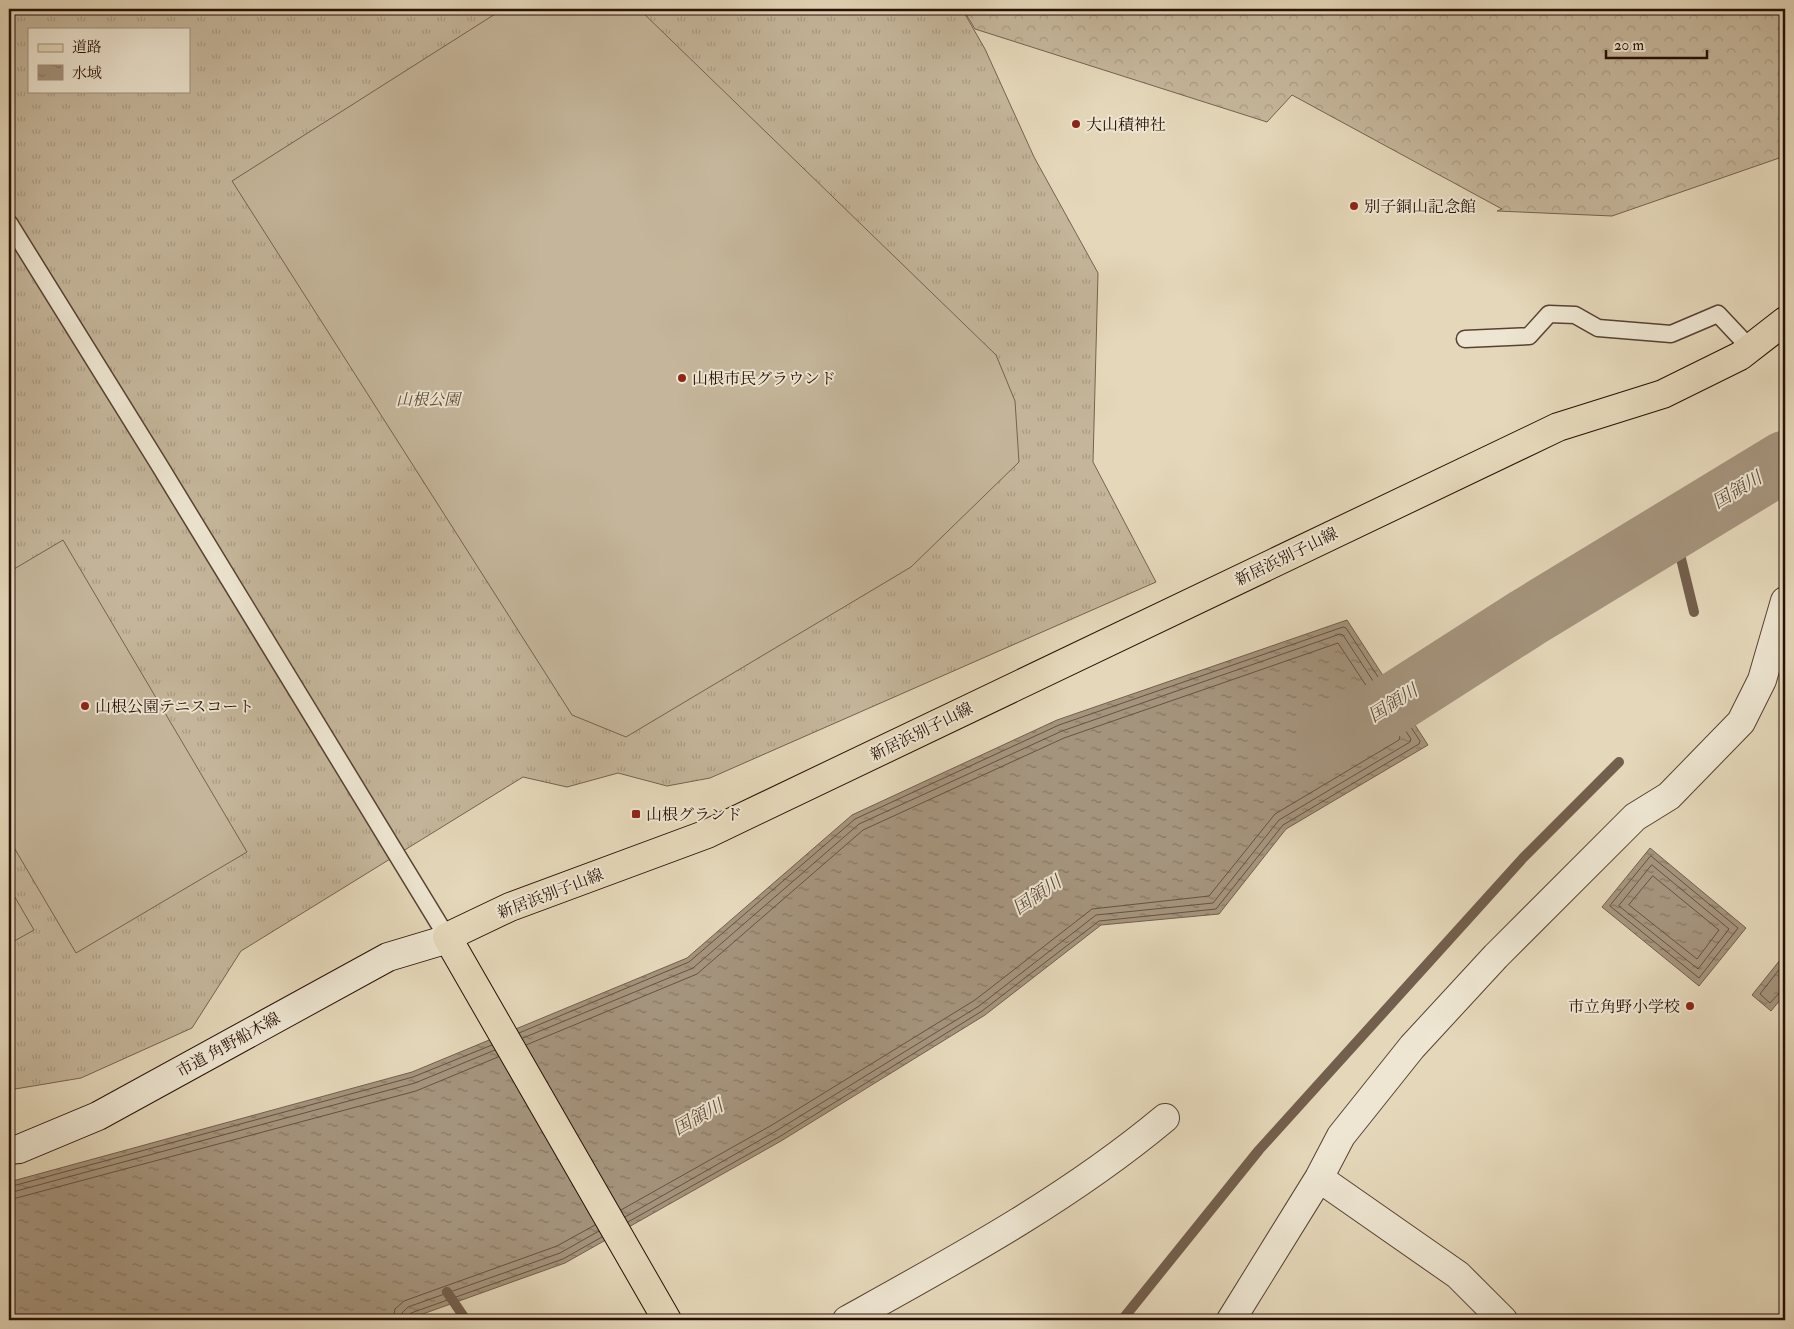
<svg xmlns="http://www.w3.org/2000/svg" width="1794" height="1329" font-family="'IM FELL Double Pica','Noto Serif JP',serif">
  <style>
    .grass { fill: url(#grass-tufts); stroke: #766250; fill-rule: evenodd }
    .forest { fill: url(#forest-crowns); stroke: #766250 }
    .pitch { fill: #c5b69b; stroke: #766250 }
    .water { fill: url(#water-ripples); stroke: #735f4d }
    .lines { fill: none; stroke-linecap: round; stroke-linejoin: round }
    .shore { stroke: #665242; stroke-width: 1 }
    .stream { stroke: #735f4d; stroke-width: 10 }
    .river { stroke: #a5947d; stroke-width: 61 }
    .lane-casing { stroke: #574133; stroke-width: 19 }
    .street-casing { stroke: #574133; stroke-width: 30 }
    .secondary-casing { stroke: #280f06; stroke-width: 30 }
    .primary-casing { stroke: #280f06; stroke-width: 30 }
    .lane { stroke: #eee6d2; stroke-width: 16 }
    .street { stroke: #eee6d2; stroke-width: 28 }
    .secondary { stroke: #eee6d2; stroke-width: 28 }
    .primary { stroke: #e5d8ba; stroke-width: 28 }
    .poi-dot { fill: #8f2418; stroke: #eee6d2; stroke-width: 2 }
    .labels { text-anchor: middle; stroke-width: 4; stroke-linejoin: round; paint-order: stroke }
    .poi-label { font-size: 16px; fill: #280f06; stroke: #eee6d2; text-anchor: start }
    .park-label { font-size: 16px; font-style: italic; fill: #5f493a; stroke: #eee6d2 }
    .street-label { font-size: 16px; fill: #280f06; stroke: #eee6d2 }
    .water-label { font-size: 18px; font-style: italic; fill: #604b3c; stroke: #eee6d2 }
  </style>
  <defs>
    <pattern id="grass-tufts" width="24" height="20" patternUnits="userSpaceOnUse" patternTransform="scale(1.25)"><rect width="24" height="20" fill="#c5b69b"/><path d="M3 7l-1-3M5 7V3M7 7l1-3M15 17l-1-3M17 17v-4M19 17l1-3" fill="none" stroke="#a99b84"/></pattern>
    <pattern id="forest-crowns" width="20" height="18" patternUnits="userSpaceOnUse" patternTransform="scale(1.25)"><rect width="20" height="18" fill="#c5b69b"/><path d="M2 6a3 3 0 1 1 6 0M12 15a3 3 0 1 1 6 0" fill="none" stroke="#a99b84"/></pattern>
    <pattern id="water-ripples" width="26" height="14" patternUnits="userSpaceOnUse" patternTransform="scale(1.25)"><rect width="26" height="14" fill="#a5947d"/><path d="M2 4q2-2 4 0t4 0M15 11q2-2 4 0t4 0" fill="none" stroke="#867764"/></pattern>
  </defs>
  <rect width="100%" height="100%" fill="#e5d8ba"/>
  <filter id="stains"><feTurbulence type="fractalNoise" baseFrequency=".004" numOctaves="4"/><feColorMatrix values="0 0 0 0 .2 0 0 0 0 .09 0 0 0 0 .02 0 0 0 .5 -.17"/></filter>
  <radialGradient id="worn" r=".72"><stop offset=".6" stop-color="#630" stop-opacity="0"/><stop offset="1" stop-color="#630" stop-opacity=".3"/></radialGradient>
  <!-- grass -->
  <path class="grass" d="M9,9H962L985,49L1034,157L1098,273L1093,462L1156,582L710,778L667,786L618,773L567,787L523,777L241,951L192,1028L81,1078L9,1090ZM29,29H189V91H29Z"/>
  <!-- forest -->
  <path class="forest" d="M963,9H1785V156L1612,216L1497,211L1502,209L1292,95L1267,122L975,29Z"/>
  <!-- pitch -->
  <path class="pitch" d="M503,9H639L996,355L1015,401L1019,462L911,567L626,737L572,715L232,181Z
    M63,540L247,852L76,953L9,839V572Z
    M9,887L34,930L9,944Z"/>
  <!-- water -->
  <path class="water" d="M1347,620L1428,745L1286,829L1219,914L1101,925L985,1015L781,1141L565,1263L406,1320H9V1182L412,1072L687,958L852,815L1057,720Z
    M1650,848L1746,928L1699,986L1602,907Z
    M1784,955L1785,994L1771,1011L1752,995Z"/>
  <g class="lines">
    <!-- shore -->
    <path class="shore" d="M1651,856L1738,928L1699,978L1610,906Z
      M1652,865L1729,929L1698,969L1619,906Z
      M1653,876L1719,930L1697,959L1629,905Z
      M1785,962L1760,994L1770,1003L1780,992L1785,991
      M519,1033L689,962L855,819L1059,725L1343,627L1346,628L1420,741L1419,744L1283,825L1216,909L1099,921L982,1011L779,1137L628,1222
      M523,1038L693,968L859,824L1062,731L1340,634L1343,635L1411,739L1410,742L1279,820L1213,903L1096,915L979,1006L776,1131L625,1217
      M526,1045L697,974L863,830L1064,738L1338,643L1400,737L1399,740L1275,814L1209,896L1092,909L975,1000L772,1125L621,1210
      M9,1187L413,1077L492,1045
      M9,1193L415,1083L495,1050
      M9,1200L416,1091L498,1057
      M393,1320L395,1309L404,1301L557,1246L595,1225
      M401,1320L402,1313L408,1307L560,1253L599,1231
      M407,1320L411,1313L563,1259L602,1237"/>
    <!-- stream -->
    <path class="stream" d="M1674,530L1694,612
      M447,1292L466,1320
      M1122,1320L1259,1150L1523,858L1619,762"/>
    <!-- river -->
    <path class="river" d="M1326,740L1374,716L1527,618L1785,461"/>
    <!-- lane casing -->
    <g class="lane-casing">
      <path id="lane" d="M9,223L158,463L447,937
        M1465,339L1529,336L1549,314L1575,315L1598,328L1671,334L1718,314L1750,348"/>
    </g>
    <!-- street casing -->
    <g class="street-casing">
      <path id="street" d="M1319,1178L1458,1275L1503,1320
        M847,1320C957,1259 1068,1199 1165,1118
        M1231,1320L1319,1178L1341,1136L1412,1047L1496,956L1635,817L1669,796L1741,722L1762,680L1785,601"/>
    </g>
    <!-- secondary casing -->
    <g class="secondary-casing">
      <path id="secondary" d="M9,1150L19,1149L98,1116L388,957L438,942L447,937"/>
    </g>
    <!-- primary casing -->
    <g class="primary-casing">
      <path id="primary" d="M667,1320L447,937L510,907L707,834L1558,427L1663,394L1740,356L1785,321"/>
    </g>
    <!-- lane -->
    <use href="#lane" class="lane"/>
    <!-- street -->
    <use href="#street" class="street"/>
    <!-- secondary -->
    <use href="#secondary" class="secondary"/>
    <!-- primary -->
    <use href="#primary" class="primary"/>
  </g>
  <!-- markers -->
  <g class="poi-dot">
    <circle cx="1076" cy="124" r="5"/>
    <circle cx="1354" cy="206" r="5"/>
    <circle cx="682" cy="378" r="5"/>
    <circle cx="85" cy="706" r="5"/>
    <rect x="631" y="809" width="10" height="10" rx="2.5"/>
    <circle cx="1690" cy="1006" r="5"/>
  </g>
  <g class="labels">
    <!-- poi labels -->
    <g class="poi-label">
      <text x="1086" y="130">大山積神社</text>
      <text x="1364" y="212">別子銅山記念館</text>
      <text x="692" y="384">山根市民グラウンド</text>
      <text x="95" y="712">山根公園テニスコート</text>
      <text x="646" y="820">山根グランド</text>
      <text x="1680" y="1012" text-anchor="end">市立角野小学校</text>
    </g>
    <!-- park labels -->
    <g class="park-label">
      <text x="428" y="405">山根公園</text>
    </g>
    <!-- street labels -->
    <g class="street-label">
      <text transform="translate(1286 556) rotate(-26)" y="6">新居浜別子山線</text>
      <text transform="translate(921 731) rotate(-26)" y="6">新居浜別子山線</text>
      <text transform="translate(550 893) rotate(-21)" y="6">新居浜別子山線</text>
      <text transform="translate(228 1044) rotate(-29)" y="6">市道 角野船木線</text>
    </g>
    <!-- water labels -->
    <g class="water-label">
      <text transform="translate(1737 490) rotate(-31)" y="6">国領川</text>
      <text transform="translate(1393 703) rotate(-32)" y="6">国領川</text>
      <text transform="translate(1037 895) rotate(-34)" y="6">国領川</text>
      <text transform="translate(698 1117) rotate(-29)" y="6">国領川</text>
    </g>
  </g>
  <!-- margin -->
  <rect width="1794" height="1329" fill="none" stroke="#e5d8ba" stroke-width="30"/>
  <rect x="10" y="10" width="1774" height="1309" fill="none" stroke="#280f06" stroke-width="2.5"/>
  <rect x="15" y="15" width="1764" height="1299" fill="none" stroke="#280f06"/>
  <!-- legend -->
  <rect x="28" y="28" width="162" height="65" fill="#eee6d2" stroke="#9f9080"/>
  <rect x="38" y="44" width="25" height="8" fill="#e5d8ba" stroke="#9f9080"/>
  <text x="72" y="52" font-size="15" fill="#280f06">道路</text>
  <rect x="38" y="65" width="25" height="15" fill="url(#water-ripples)" stroke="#9f9080"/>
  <text x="72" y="78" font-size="15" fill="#280f06">水域</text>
  <!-- scale -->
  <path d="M1606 50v8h101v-8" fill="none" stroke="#280f06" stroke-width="2.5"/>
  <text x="1614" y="50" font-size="15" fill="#280f06" stroke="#eee6d2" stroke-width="4" paint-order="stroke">20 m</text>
  <rect width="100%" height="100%" filter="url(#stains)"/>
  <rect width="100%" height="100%" fill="url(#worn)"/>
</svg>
